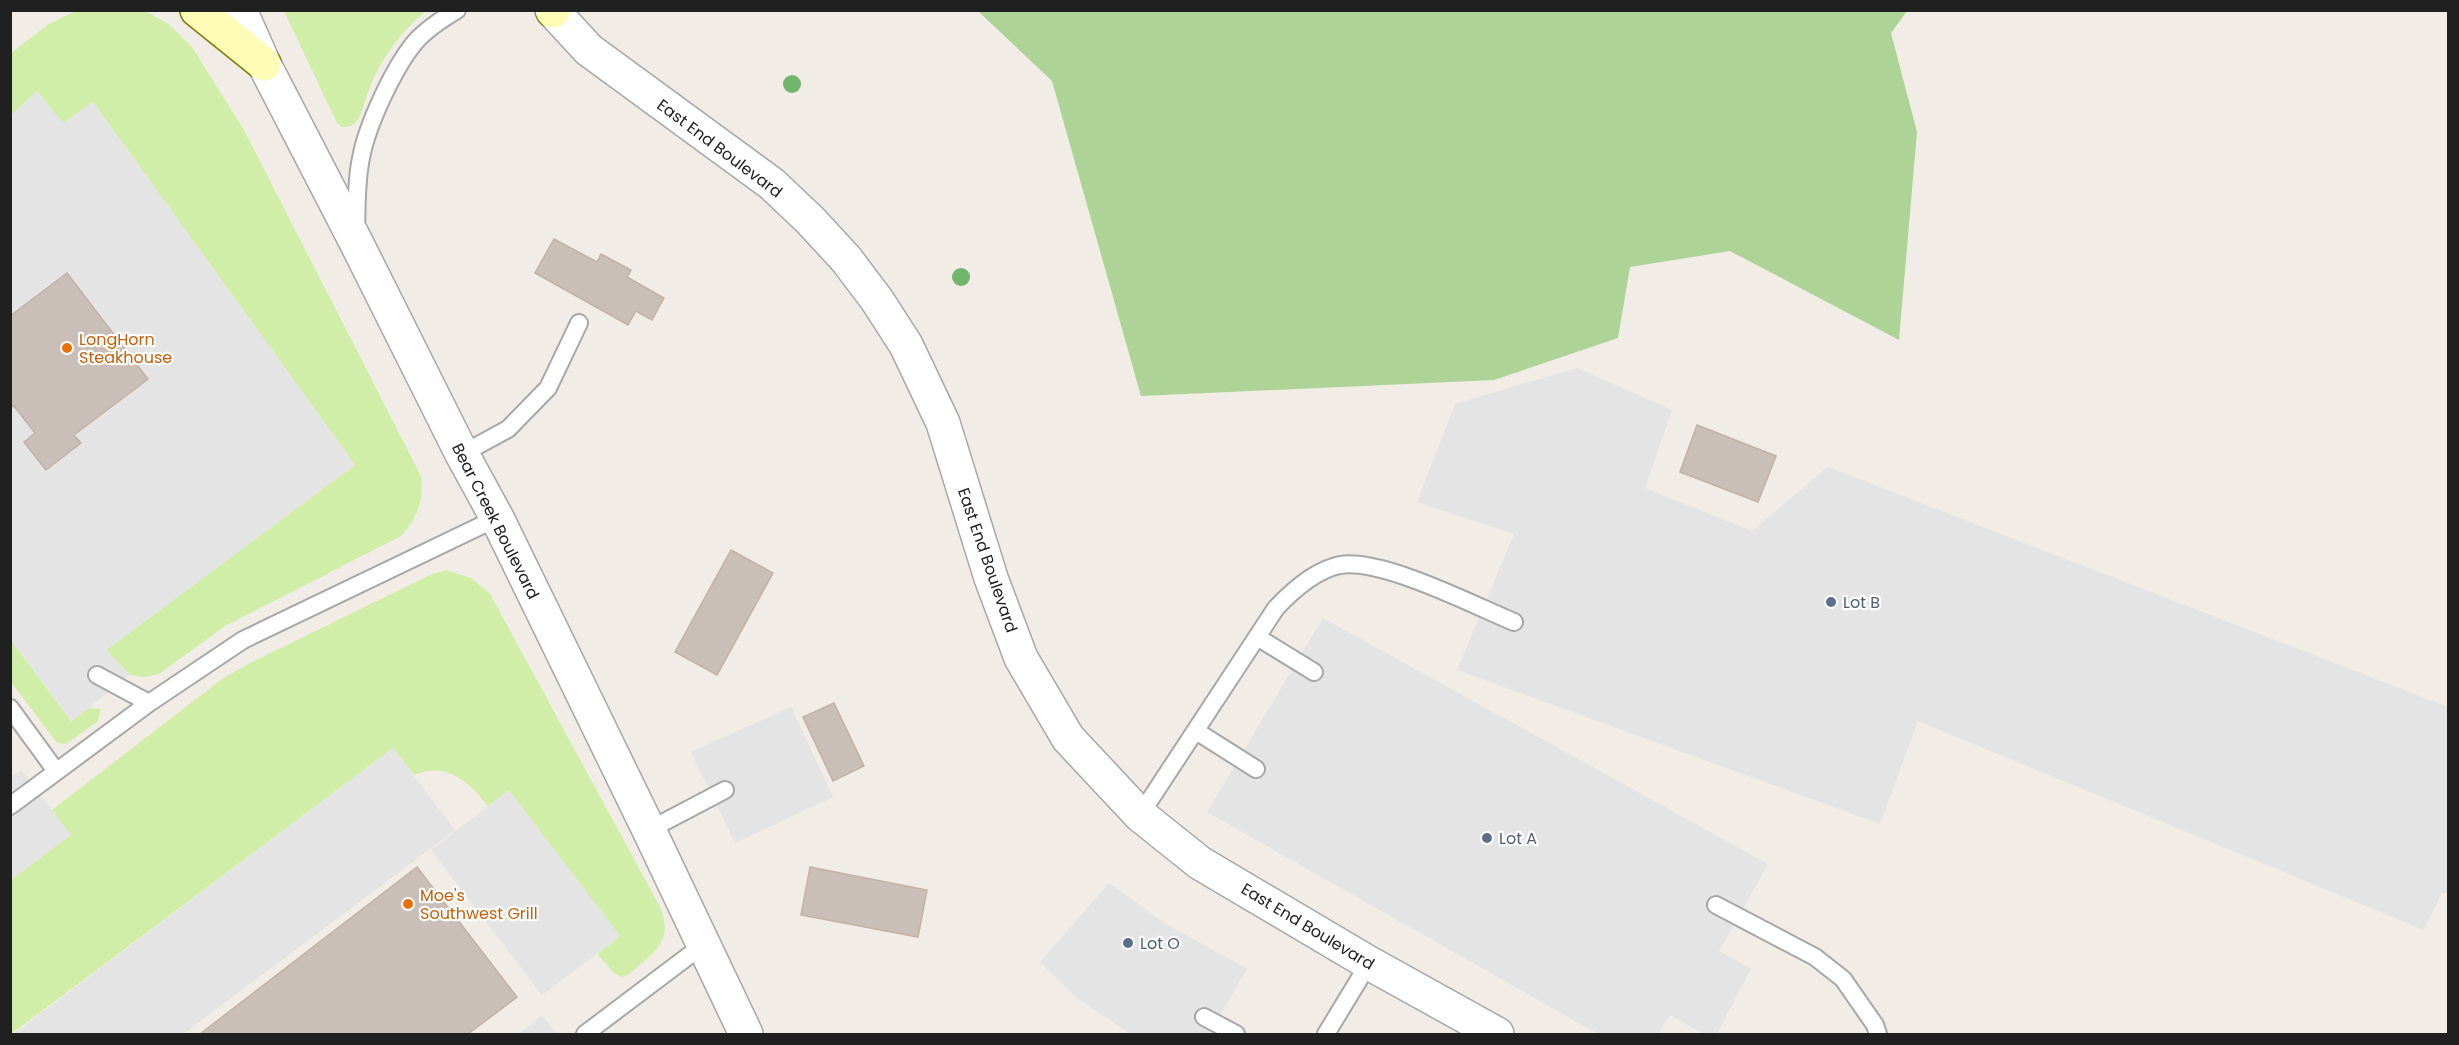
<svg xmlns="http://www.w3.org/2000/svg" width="2459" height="1045" font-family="Poppins,sans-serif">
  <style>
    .grass { fill: #d0eea8 }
    .forest { fill: #add397 }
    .parking { fill: #e4e4e4 }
    .building { fill: #c9beb8; stroke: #c4b1a6; stroke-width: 1.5 }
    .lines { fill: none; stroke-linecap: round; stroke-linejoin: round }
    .lane-casing { stroke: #a7a7a7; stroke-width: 20 }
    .street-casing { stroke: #a7a7a7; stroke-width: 36 }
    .secondary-casing { stroke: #797d00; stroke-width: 36 }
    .lane { stroke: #fff; stroke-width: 16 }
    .street { stroke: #fff; stroke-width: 33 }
    .secondary { stroke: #fefcb6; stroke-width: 33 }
    .tree { fill: #6fb56a }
    .food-dot { fill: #e8710a; stroke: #fff; stroke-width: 2 }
    .service-dot { fill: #5c6f8a; stroke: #fff; stroke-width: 2 }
    .labels { text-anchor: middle; stroke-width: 4.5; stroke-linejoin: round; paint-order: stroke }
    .street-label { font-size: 16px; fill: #202020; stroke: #fff }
    .food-label { font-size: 16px; fill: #c56008; stroke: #fff; text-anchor: start }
    .service-label { font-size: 16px; fill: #4e5e75; stroke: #fff; text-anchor: start }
  </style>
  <rect width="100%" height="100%" fill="#f1ece5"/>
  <!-- grass -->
  <path class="grass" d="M78,10L147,12L167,23L192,47L244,130L421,476C423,504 419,514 401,536L225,626L159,674L144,677L130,675L106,650L355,465L93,102L63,123L37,92L11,116V53L49,24Z
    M284,11H426C402,30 383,56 371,84C366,95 363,114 355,123C351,126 347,127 342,127L337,123Z
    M446,570L471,578L490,594L659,905C676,941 653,953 628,975L622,977L614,973L597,954L620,936L508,791L488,806C469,782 447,761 414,775L393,748L11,1034V880L70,835L52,810L222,679L252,662L430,575Z
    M11,640L71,721L89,708L101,709L98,721L66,744L57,743L11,682Z"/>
  <!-- forest -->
  <path class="forest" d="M978,11H1907L1891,33L1917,132L1899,340L1730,251L1630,267L1618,338L1494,380L1141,396L1052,81Z"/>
  <!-- parking -->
  <path class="parking" d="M37,91L63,123L93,102L355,465L106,650L130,675L72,721L11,640L10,116Z
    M1577,368L1672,410L1645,488L1752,531L1828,467L2448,707V892L2441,894L2424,930L1918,721L1880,824L1457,670L1514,534L1417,502L1455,404Z
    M1323,618L1768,864L1719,951L1751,969L1717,1034H1704L1670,1015L1658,1034H1598L1207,812Z
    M791,707L833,797L735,843L691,752Z
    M393,748L455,830L183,1034H13Z
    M21,770L71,835L11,880V777Z
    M509,790L620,936L542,995L431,850Z
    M1109,883L1166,924L1247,969L1209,1034H1131L1078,999L1040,962Z
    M542,1016L557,1034H518Z"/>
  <!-- building -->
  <path class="building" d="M554,239L597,262L601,254L631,270L627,277L664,298L652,320L636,311L628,325L535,273Z
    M67,273L148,379L74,435L81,443L46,470L24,442L35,433L14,406L10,408V316Z
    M1697,425L1776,456L1758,502L1680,472Z
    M731,550L773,573L717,675L675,652Z
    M834,703L864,766L833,781L803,717Z
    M417,867L517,997L468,1034H200Z
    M810,867L927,890L918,937L801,915Z"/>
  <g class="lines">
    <!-- lane casing -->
    <g class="lane-casing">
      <path id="lane" d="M356,228C357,205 356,181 361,158C367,125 394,67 416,41C427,29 442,19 457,10
        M462,454L508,429L548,388L579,323
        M1257,637L1314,672
        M97,675L149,703
        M10,708L56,771
        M1196,731L1256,769
        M10,806L149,703L243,640L497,518
        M1140,815L1276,608C1293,590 1315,570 1340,565C1382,558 1473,605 1514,622
        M649,830L725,790
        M1716,905L1815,957L1843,979L1875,1025L1878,1034
        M1204,1017L1236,1034
        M585,1034L703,945
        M1326,1034L1369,963"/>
    </g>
    <!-- street casing -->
    <g class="street-casing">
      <path id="street" d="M240,10L264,64L356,242L462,454L497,518L649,830L746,1034
        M552,10L589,50L772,184L810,220L846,259L877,300L906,345L943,423L991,578L1021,658L1068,738L1140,815L1200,863L1369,963L1497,1034"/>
    </g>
    <!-- secondary casing -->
    <g class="secondary-casing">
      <path id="secondary" d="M197,10L264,64
        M553,10V11"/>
    </g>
    <!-- lane -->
    <use href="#lane" class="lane"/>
    <!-- street -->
    <use href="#street" class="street"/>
    <!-- secondary -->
    <use href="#secondary" class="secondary"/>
  </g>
  <!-- trees -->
  <g class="tree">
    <circle cx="792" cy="84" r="9"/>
    <circle cx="961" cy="277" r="9"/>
  </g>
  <!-- markers -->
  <g class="food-dot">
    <circle cx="67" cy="348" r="6"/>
    <circle cx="408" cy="904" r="6"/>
  </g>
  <g class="service-dot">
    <circle cx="1831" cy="602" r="6"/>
    <circle cx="1487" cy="838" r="6"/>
    <circle cx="1128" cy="943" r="6"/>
  </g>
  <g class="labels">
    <!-- street labels -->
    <g class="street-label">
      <text transform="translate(720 148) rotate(37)" y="6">East End Boulevard</text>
      <text transform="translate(496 521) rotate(63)" y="6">Bear Creek Boulevard</text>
      <text transform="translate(988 560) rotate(71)" y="6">East End Boulevard</text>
      <text transform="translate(1308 926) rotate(31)" y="6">East End Boulevard</text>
    </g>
    <!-- food labels -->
    <g class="food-label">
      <text x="79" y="345">LongHorn<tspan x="79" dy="18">Steakhouse</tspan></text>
      <text x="420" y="901">Moe's<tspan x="420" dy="18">Southwest Grill</tspan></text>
    </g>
    <!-- service labels -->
    <g class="service-label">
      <text x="1843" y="608">Lot B</text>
      <text x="1499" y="844">Lot A</text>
      <text x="1140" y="949">Lot O</text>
    </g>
  </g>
  <!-- border -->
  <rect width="2459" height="1045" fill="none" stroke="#202020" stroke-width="24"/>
</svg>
